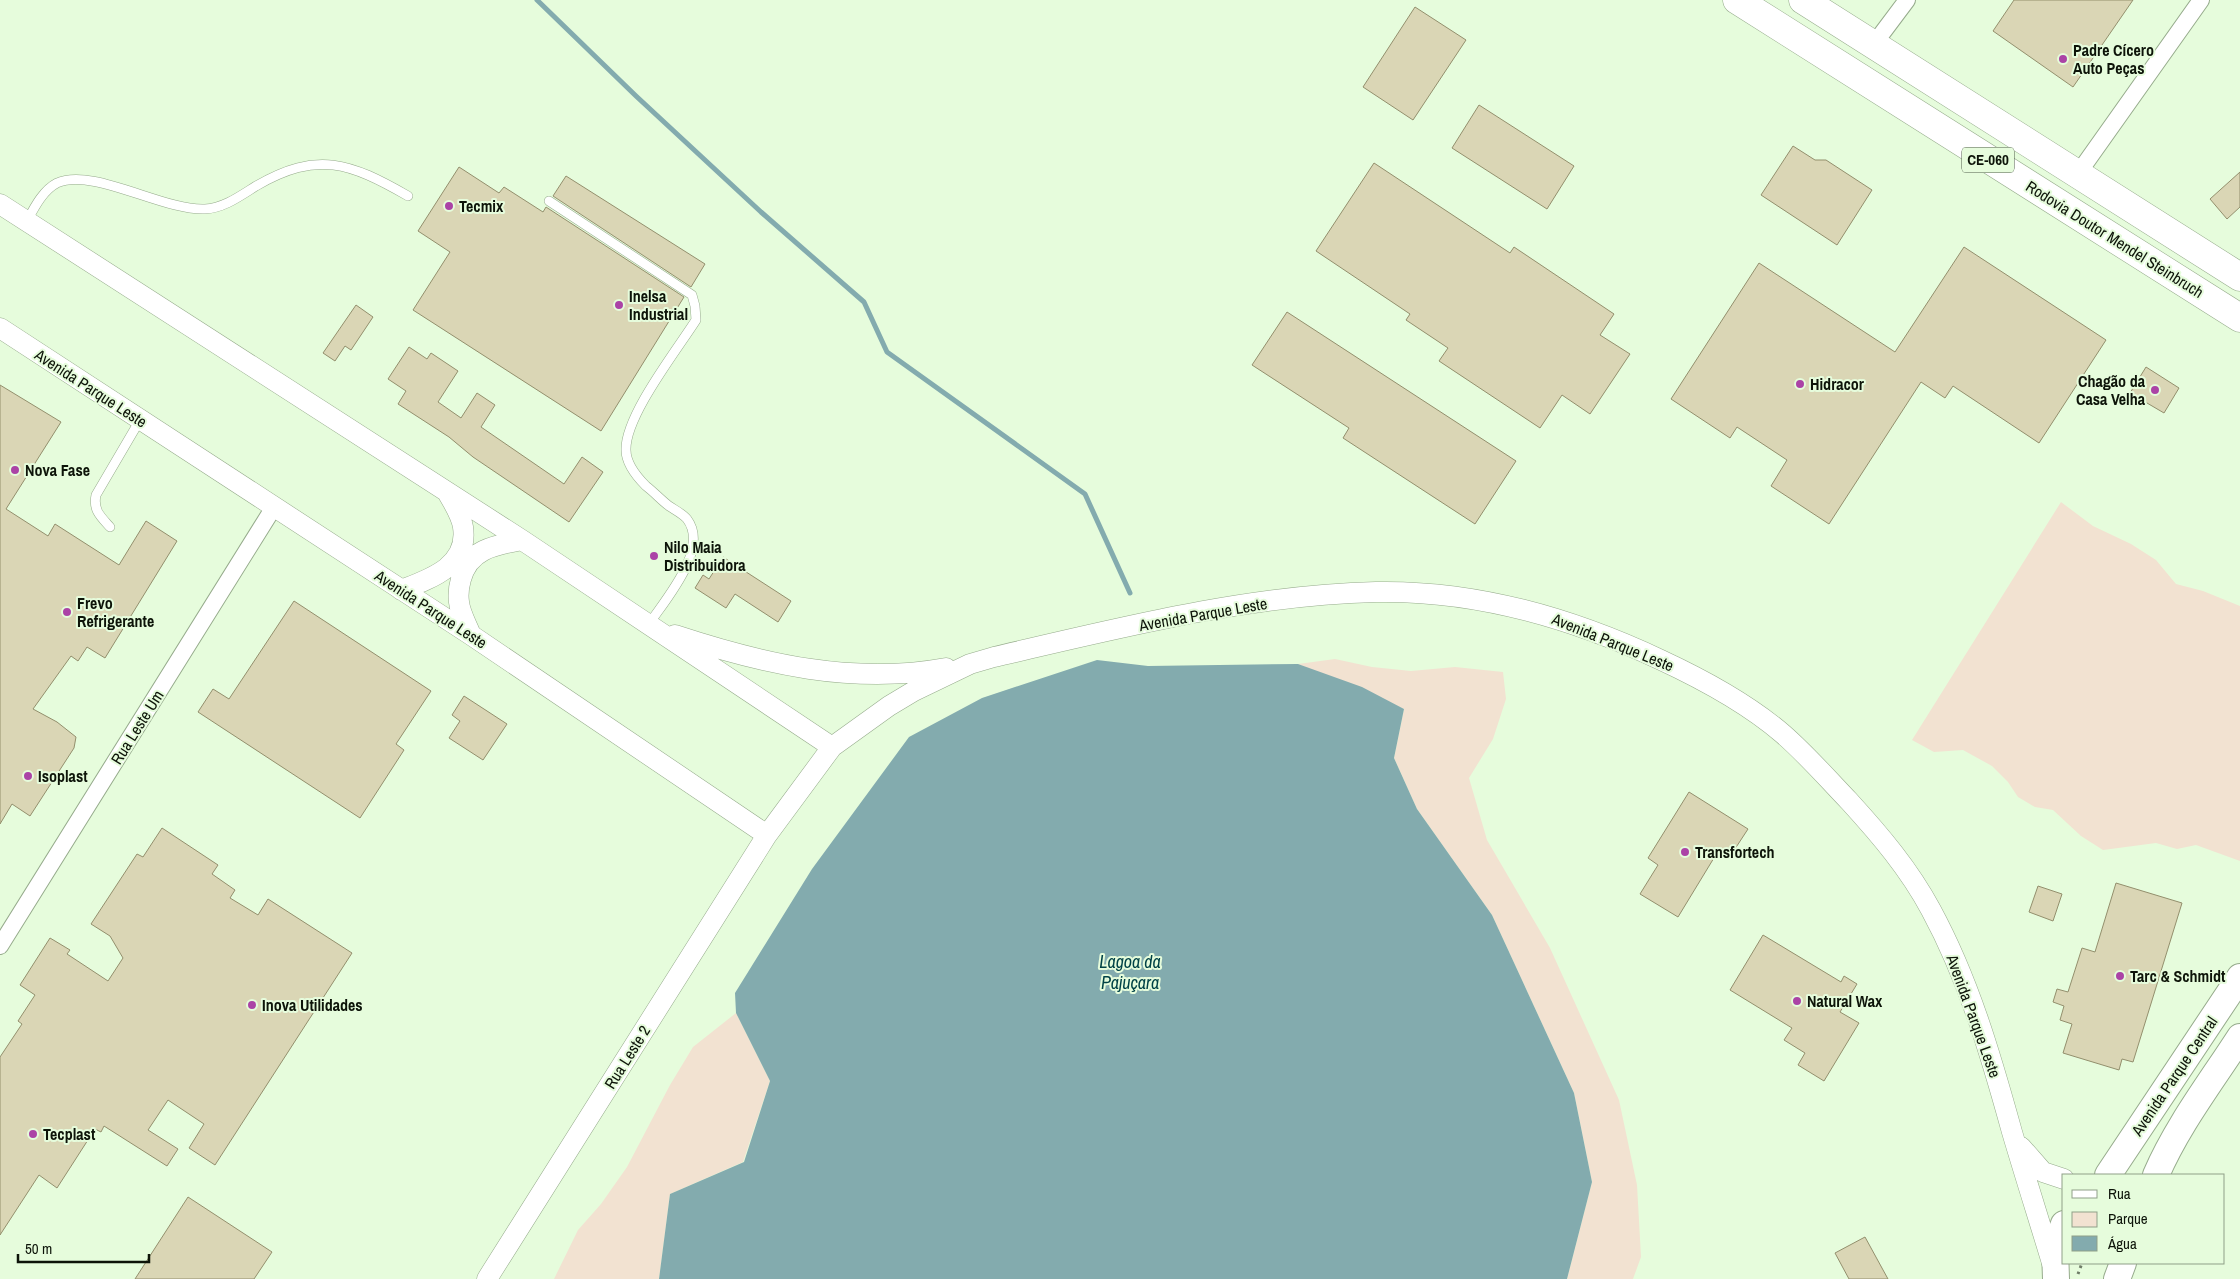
<svg xmlns="http://www.w3.org/2000/svg" width="2240" height="1279" font-family="'Archivo Narrow',sans-serif">
  <style>
    .green { fill: #f2e2d1 }
    .water { fill: #83abae }
    .lines { fill: none; stroke-linecap: round; stroke-linejoin: round }
    .stream { stroke: #83abae; stroke-width: 5 }
    .building { fill: #dad6b5; stroke: #938f6d }
    .service-casing { stroke: #96ab8c; stroke-width: 10 }
    .minor-casing { stroke: #96ab8c; stroke-width: 18 }
    .tertiary-casing { stroke: #96ab8c; stroke-width: 21 }
    .primary-casing { stroke: #96ab8c; stroke-width: 28 }
    .trunk-casing { stroke: #96ab8c; stroke-width: 29 }
    .path { stroke: #6f7d68; stroke-width: 3; stroke-dasharray: 2.5 4; stroke-linecap: butt }
    .service { stroke: #fff; stroke-width: 9 }
    .minor { stroke: #fff; stroke-width: 16 }
    .tertiary { stroke: #fff; stroke-width: 20 }
    .primary { stroke: #fff; stroke-width: 26 }
    .trunk { stroke: #fff; stroke-width: 28 }
    .poi-dot { fill: #ab43a6; stroke: #e6fcdc; stroke-width: 2 }
    .labels { text-anchor: middle; stroke-width: 4; stroke-linejoin: round; paint-order: stroke }
    .shield { fill: #e6fcdc; stroke: #4e5a48; stroke-width: 1 }
    .shield-label { font-size: 15px; font-weight: bold; fill: #0d1409 }
    .poi-label { font-size: 16px; font-weight: bold; fill: #0d1409; stroke: #e6fcdc; text-anchor: start }
    .street-label { font-size: 16px; fill: #0d1409; stroke: #e6fcdc }
    .water-label { font-size: 18px; font-style: italic; fill: #004246; stroke: #e6fcdc }
  </style>
  <rect width="100%" height="100%" fill="#e6fcdc"/>
  <!-- green -->
  <path class="green" d="M2061,502L2093,526L2131,544L2156,560L2176,584L2203,591L2240,606V861L2196,845L2177,849L2156,843L2103,850L2081,836L2053,810L2035,807L2018,797L2008,782L1992,766L1963,750L1934,752L1912,740Z
    M1335,659L1372,667L1411,671L1455,667L1503,672L1506,699L1493,739L1469,778L1487,840L1550,948L1619,1100L1637,1185L1641,1257L1633,1279H1567L1592,1182L1574,1093L1492,915L1417,809L1394,758L1404,709L1298,664Z
    M736,1013L770,1081L743,1162L670,1194L659,1279H554L578,1230L601,1204L627,1167L670,1085L693,1047Z"/>
  <!-- water -->
  <path class="water" d="M1097,660L1148,666L1298,664L1362,687L1404,709L1394,758L1417,809L1492,915L1574,1093L1592,1182L1567,1279H659L670,1194L744,1162L770,1081L736,1013L735,993L812,869L909,737L982,698Z"/>
  <g class="lines">
    <!-- stream -->
    <path class="stream" d="M537,0L636,96L761,212L864,302L887,352L1085,494L1130,593"/>
  </g>
  <!-- building -->
  <path class="building" d="M2014,0H2133L2073,87L1993,31Z
    M1415,7L1466,40L1413,120L1363,87Z
    M1479,105L1574,166L1547,209L1452,148Z
    M1793,146L1815,160H1826L1872,190L1837,245L1761,195Z
    M1374,163L1510,253L1514,247L1614,314L1600,335L1630,354L1590,414L1562,395L1540,428L1439,361L1448,348L1406,320L1410,314L1316,251Z
    M459,167L499,193L504,187L543,212L546,207L684,297L601,431L413,310L450,252L418,231Z
    M2240,172V207L2227,219L2210,199Z
    M566,176L705,264L691,287L553,196Z
    M1964,247L2106,340L2039,443L1953,386L1945,398L1921,382L1829,524L1771,486L1787,460L1737,427L1730,438L1671,399L1759,263L1895,352Z
    M356,305L373,317L351,350L345,346L335,361L323,353Z
    M1287,312L1516,461L1475,524L1343,438L1349,428L1252,365Z
    M409,347L427,359L431,353L458,371L438,402L461,418L477,393L495,405L481,427L564,484L582,457L603,472L569,522L473,457L449,437L398,404L406,391L388,379Z
    M2146,367L2179,388L2164,413L2130,393Z
    M0,385L61,422L6,509L48,536L55,524L119,565L146,521L177,541L105,658L87,647L78,661L71,656L33,709L57,722L76,737L74,748L30,816L12,804L0,824Z
    M723,557L791,601L778,622L735,594L726,608L695,588L703,575L709,579Z
    M294,601L431,691L396,744L404,750L360,818L198,712L213,689L229,699Z
    M464,696L507,724L483,760L449,738L460,721L452,715Z
    M1689,792L1748,829L1731,855L1720,848L1678,917L1640,894L1658,865L1648,858Z
    M162,828L218,865L212,874L235,890L230,898L258,915L268,899L352,953L215,1165L189,1148L204,1124L168,1100L148,1130L178,1149L167,1166L104,1126L101,1132L95,1129L57,1188L39,1175L0,1235V1057L22,1024L18,1021L35,995L20,985L50,938L70,950L67,954L108,981L123,958L110,936L91,924L137,854L143,857Z
    M2116,883L2182,903L2133,1062L2122,1059L2119,1070L2063,1053L2072,1024L2060,1020L2064,1006L2053,1002L2057,989L2068,992L2082,948L2095,952Z
    M2038,886L2062,894L2053,921L2029,912Z
    M1763,935L1841,982L1844,976L1857,984L1840,1012L1859,1023L1824,1081L1798,1065L1805,1053L1784,1040L1792,1028L1730,990Z
    M188,1197L272,1252L254,1279H135Z
    M1865,1237L1888,1279H1849L1835,1253Z"/>
  <g class="lines">
    <!-- service casing -->
    <g class="service-casing">
      <path id="service" d="M549,201L692,295L695,306L696,320C677,350 625,416 626,450C626,464 637,477 646,486C654,492 661,500 669,506C675,510 683,514 687,519C710,549 665,600 649,624
        M27,221C34,208 43,190 57,183C93,167 163,211 205,209C224,208 240,196 256,186C318,150 350,163 408,196
        M110,527C100,516 93,510 96,495L140,420"/>
    </g>
    <!-- minor casing -->
    <g class="minor-casing">
      <path id="minor" d="M1874,44L1907,0
        M2077,175L2201,0
        M0,946L274,507"/>
    </g>
    <!-- tertiary casing -->
    <g class="tertiary-casing">
      <path id="tertiary" d="M0,204L522,540L832,747
        M0,328L471,635L767,835
        M401,590C430,579 469,566 463,527C461,514 453,503 447,492
        M471,635C467,625 460,613 459,602C458,595 459,586 461,579C469,549 495,545 522,540
        M675,635C763,664 853,685 946,668
        M2021,1147L2043,1172L2064,1179
        M487,1279L767,835L832,747L889,706L914,691L970,664L994,657C1119,628 1248,595 1376,592C1476,590 1572,618 1661,660C1704,680 1747,703 1783,734C1807,755 1827,778 1849,801C1880,835 1909,869 1931,910C1969,980 1991,1056 2012,1132C2025,1176 2039,1220 2052,1263"/>
    </g>
    <!-- primary casing -->
    <g class="primary-casing">
      <path id="primary" d="M2108,1175L2240,977
        M2156,1175C2177,1126 2211,1082 2240,1037
        M2056,1279L2055,1248L2064,1224
        M2117,1279L2123,1263"/>
    </g>
    <!-- trunk casing -->
    <g class="trunk-casing">
      <path id="trunk" d="M1737,0L2240,318
        M1803,0L2240,277"/>
    </g>
    <!-- path -->
    <path class="path" d="M2078,1274L2082,1263"/>
    <!-- service -->
    <use href="#service" class="service"/>
    <!-- minor -->
    <use href="#minor" class="minor"/>
    <!-- tertiary -->
    <use href="#tertiary" class="tertiary"/>
    <!-- primary -->
    <use href="#primary" class="primary"/>
    <!-- trunk -->
    <use href="#trunk" class="trunk"/>
  </g>
  <!-- markers -->
  <g class="poi-dot">
    <circle cx="2063" cy="59" r="5"/>
    <circle cx="449" cy="206" r="5"/>
    <circle cx="619" cy="305" r="5"/>
    <circle cx="1800" cy="384" r="5"/>
    <circle cx="2155" cy="390" r="5"/>
    <circle cx="15" cy="470" r="5"/>
    <circle cx="654" cy="556" r="5"/>
    <circle cx="67" cy="612" r="5"/>
    <circle cx="28" cy="776" r="5"/>
    <circle cx="1685" cy="852" r="5"/>
    <circle cx="2120" cy="976" r="5"/>
    <circle cx="1797" cy="1001" r="5"/>
    <circle cx="252" cy="1005" r="5"/>
    <circle cx="33" cy="1134" r="5"/>
  </g>
  <g class="labels">
    <!-- shield labels -->
    <rect class="shield" x="1962" y="147.5" width="52" height="25" rx="4"/>
    <g class="shield-label">
      <text x="1988" y="165">CE-060</text>
    </g>
    <!-- poi labels -->
    <g class="poi-label">
      <text x="2073" y="56">Padre Cícero<tspan x="2073" dy="18">Auto Peças</tspan></text>
      <text x="459" y="212">Tecmix</text>
      <text x="629" y="302">Inelsa<tspan x="629" dy="18">Industrial</tspan></text>
      <text x="2145" y="387" text-anchor="end">Chagão da<tspan x="2145" dy="18">Casa Velha</tspan></text>
      <text x="1810" y="390">Hidracor</text>
      <text x="25" y="476">Nova Fase</text>
      <text x="664" y="553">Nilo Maia<tspan x="664" dy="18">Distribuidora</tspan></text>
      <text x="77" y="609">Frevo<tspan x="77" dy="18">Refrigerante</tspan></text>
      <text x="38" y="782">Isoplast</text>
      <text x="1695" y="858">Transfortech</text>
      <text x="2130" y="982">Tarc &amp; Schmidt</text>
      <text x="1807" y="1007">Natural Wax</text>
      <text x="262" y="1011">Inova Utilidades</text>
      <text x="43" y="1140">Tecplast</text>
    </g>
    <!-- street labels -->
    <g class="street-label">
      <text transform="translate(2115 239) rotate(32)" y="6">Rodovia Doutor Mendel Steinbruch</text>
      <text transform="translate(91 388) rotate(33)" y="6">Avenida Parque Leste</text>
      <text transform="translate(431 609) rotate(33)" y="6">Avenida Parque Leste</text>
      <text transform="translate(1203 614) rotate(-10)" y="6">Avenida Parque Leste</text>
      <text transform="translate(1613 642) rotate(22)" y="6">Avenida Parque Leste</text>
      <text transform="translate(137 727) rotate(-58)" y="6">Rua Leste Um</text>
      <text transform="translate(1974 1016) rotate(70)" y="6">Avenida Parque Leste</text>
      <text transform="translate(627 1057) rotate(-58)" y="6">Rua Leste 2</text>
      <text transform="translate(2174 1076) rotate(-56)" y="6">Avenida Parque Central</text>
    </g>
    <!-- water labels -->
    <g class="water-label">
      <text x="1130" y="968">Lagoa da<tspan x="1130" dy="21">Pajuçara</tspan></text>
    </g>
  </g>
  <!-- legend -->
  <rect x="2062" y="1174" width="162" height="90" fill="#e6fcdc" stroke="#8f9f88"/>
  <rect x="2072" y="1190" width="25" height="8" fill="#ffffff" stroke="#8f9f88"/>
  <text x="2108" y="1199" font-size="15" fill="#0d1409">Rua</text>
  <rect x="2072" y="1212" width="25" height="15" fill="#f2e2d1" stroke="#8f9f88"/>
  <text x="2108" y="1224" font-size="15" fill="#0d1409">Parque</text>
  <rect x="2072" y="1236" width="25" height="15" fill="#83abae" stroke="#8f9f88"/>
  <text x="2108" y="1249" font-size="15" fill="#0d1409">Água</text>
  <!-- scale -->
  <path d="M18 1254v8h131v-8" fill="none" stroke="#0d1409" stroke-width="2.5"/>
  <text x="25" y="1254" font-size="15" fill="#0d1409" stroke="#e6fcdc" stroke-width="4" paint-order="stroke">50 m</text>
</svg>
